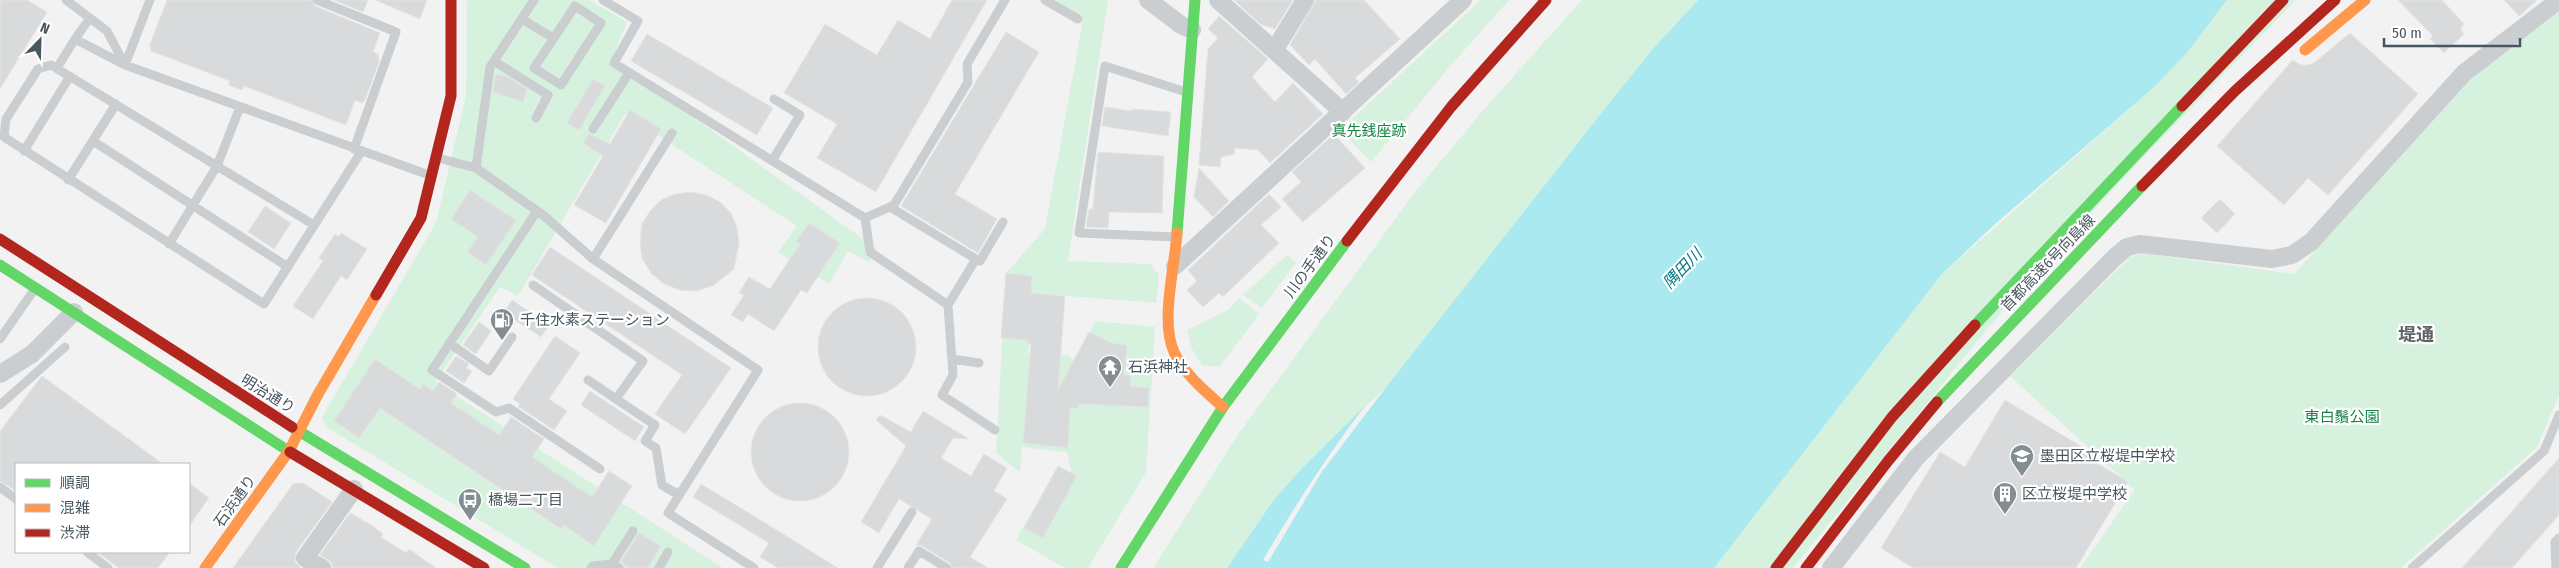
<svg xmlns="http://www.w3.org/2000/svg" width="2559" height="568" font-family="'Fira Sans Condensed','Noto Sans JP',sans-serif">
  <style>
    .green { fill: #d6f1de }
    .water { fill: #aae9f0 }
    .building { fill: #d9dadb; stroke: #e3e4e4 }
    .lines { fill: none; stroke-linecap: round; stroke-linejoin: round }
    .lane { stroke: #cbced0; stroke-width: 9 }
    .street { stroke: #cbced0; stroke-width: 18 }
    .fast { stroke: #63d668; stroke-width: 11 }
    .slow { stroke: #ff974d; stroke-width: 11 }
    .jam { stroke: #b3261e; stroke-width: 11 }
    .labels { text-anchor: middle; stroke-width: 4.5; stroke-linejoin: round; paint-order: stroke }
    .park-label { font-size: 15px; fill: #158441; stroke: #fff }
    .street-label { font-size: 15px; fill: #48565f; stroke: #fff }
    .poi-label { font-size: 15px; fill: #48565f; stroke: #fff; text-anchor: start }
    .water-label { font-size: 16px; font-style: italic; fill: #0b7c89; stroke: #fff }
    .quarter-label { font-size: 18px; font-weight: bold; fill: #5d6266; stroke: #fff }
  </style>
  <rect width="100%" height="100%" fill="#f2f2f2"/>
  <!-- green -->
  <path class="green" d="M467,0H590L627,22L612,59L877,249L869,262L848,251L829,284L778,252L797,226L625,114L518,296L500,287L435,382L723,568H558L325,426L322,417L436,223L466,96Z
    M1052,0H1108L1068,261L1150,264L1159,275L1156,303L1032,293L1028,353L1068,355L1073,360L1096,321L1155,327L1146,472L1088,568H1065L1016,540L1058,466L1071,472L1067,452L1022,447L1020,472L996,453L1006,273L1045,229L1083,20Z
    M1481,0H1509L1451,65L1371,162L1340,130Z
    M1582,0H1698L1651,51L1602,112L1387,386L1301,469L1273,501L1227,568H1153L1237,436L1415,192L1486,107Z
    M2227,0H2296L2138,163L2015,295L1793,568H1714L1941,275L2151,90L2186,54Z
    M2559,12V395L2537,447L2401,568H2080L2135,490L2010,376L2130,257L2141,253L2294,274L2470,80Z
    M1287,255L1296,262L1262,308L1243,295Z
    M1239,298L1259,314L1220,366H1202L1192,349L1187,330L1229,309Z"/>
  <!-- water -->
  <path class="water" d="M1698,0H2227L2186,54L2151,90L1995,224L1941,275L1714,568H1227L1273,501L1301,469L1364,407C1327,456 1294,507 1263,560L1268,562L1321,473L1387,386L1602,112L1651,51Z"/>
  <!-- building -->
  <path class="building" d="M0,0H27L47,12L0,89Z
    M167,0H311L315,6L380,33L373,52L378,54L379,62L365,100L362,103L355,100L346,125L244,86L242,90L228,85L230,81L151,51L150,44Z
    M334,0H368L363,12Z
    M375,0H427L420,19Z
    M952,0H987L876,192L817,158L837,124L784,93L825,24L877,55L898,20L930,39Z
    M1234,0H1293L1275,29L1260,24Z
    M1316,0H1364L1400,39L1355,78L1359,82L1346,94L1315,59L1309,65L1290,45Z
    M2398,0H2442L2464,24L2460,29L2464,34L2444,53L2430,39L2433,36Z
    M2504,0H2537L2519,16Z
    M1219,16L1268,59L1252,77L1275,102L1293,83L1323,114L1270,163L1258,150L1235,148L1234,154L1221,157L1220,167L1199,165L1208,49L1218,38L1208,29Z
    M1006,32L1039,52L955,194L997,219L978,253L901,206Z
    M2350,33L2418,94L2328,195L2308,178L2284,205L2217,146L2293,60L2300,65H2308L2315,62Z
    M647,34L773,108L757,135L631,61Z
    M496,74L508,77L527,89L523,102L493,92Z
    M593,79L605,86L579,130L567,123Z
    M1105,107L1132,111V109L1171,112L1168,136L1102,126Z
    M630,110L661,129L606,223L574,205L603,156L583,143L589,134L610,144Z
    M1334,134L1365,168L1303,222L1282,199L1301,182L1292,172Z
    M1098,152L1164,156L1162,213L1109,212L1108,228L1086,227L1089,209H1093Z
    M1199,168L1229,201L1213,217L1194,197Z
    M470,190L516,220L486,265L467,252L478,237L451,219Z
    M691,192L706,195L720,202L731,213L737,228L739,243L734,269L714,285L697,291L680,290L664,284L651,273L642,258L640,241L642,224L650,211L661,200L675,194Z
    M1269,194L1281,207L1261,225L1279,243L1223,297L1219,293L1203,307L1187,290L1197,281L1188,270Z
    M2220,199L2235,214L2217,233L2201,218Z
    M265,206L291,223L274,249L248,232Z
    M809,223L840,243L807,293L801,290L774,331L748,314L743,322L731,315L744,295L739,293L749,277L770,289L800,244L796,242Z
    M341,233L367,249L347,280L341,276L313,319L293,306L323,261L319,258L335,234L339,237Z
    M550,247L731,368L685,434L655,414L682,375L532,275Z
    M1006,273L1032,276L1031,293L1065,296L1058,390L1089,332L1112,343L1127,345L1124,375H1131L1130,386L1149,388L1148,407L1079,404L1078,408H1070L1068,448L1023,443L1031,344H1027L1028,340L1001,338Z
    M818 347a49 49 0 1 1 98 0a49 49 0 1 1-98 0Z
    M512,300L549,325L541,337L504,313Z
    M479,322L491,331L476,354L463,345Z
    M555,336L580,353L549,399L567,411L554,430L518,406L520,404L513,399Z
    M456,356L469,364L466,368L472,371L464,383L446,371Z
    M375,359L420,389L423,384L433,391L439,382L457,394L451,403L499,435L511,417L544,439L532,457L592,497L609,471L632,486L594,546L564,525L561,529L380,408L359,438L334,421Z
    M42,376L163,464H16V491L0,481V431Z
    M590,391L644,427L635,441L581,405Z
    M2005,400L2095,455L2092,460L2128,482L2076,568H1913L1881,548L1940,452L1965,467Z
    M751 452a49 49 0 1 1 98 0a49 49 0 1 1-98 0Z
    M923,411L969,439L953,438L941,458L971,476L984,454L1007,468L994,491L1007,499L970,557L988,568H953L950,563L922,546L916,545L932,519L899,499L879,533L861,522L906,446L876,420L880,415L911,432Z
    M2559,458V515L2512,568H2462Z
    M1058,466L1077,476L1043,538L1024,528Z
    M189,483L209,498L189,526Z
    M303,483L332,502L296,552L295,562L301,568H233L293,484Z
    M701,484L762,521L838,568H778L760,557L769,543L693,497Z
    M350,513L371,525L383,534L381,537L406,553L409,549L436,568H333L331,562L320,555Z
    M639,533L661,546L648,568H629L621,562Z
    M97,552H170L158,568H119Z"/>
  <g class="lines">
    <!-- lane -->
    <path class="lane" d="M66,0L107,31L125,65
      M317,0L396,32L354,149
      M603,0L638,21L614,63L865,218L870,252L948,305L953,375L942,395L995,430
      M1045,0L1078,19
      M575,6L601,23L561,85L534,68Z
      M522,19L553,38
      M75,39L90,18
      M494,61L548,95L536,118
      M125,65L150,0
      M57,68L75,39L125,65L429,175
      M593,129L629,73
      M93,141L288,267
      M24,151L70,76
      M438,158L476,168L543,215L593,259L672,133
      M772,161L800,115L774,99
      M476,168L490,67L534,0
      M68,180L116,104
      M890,207L976,259L948,305
      M537,211L432,370L496,412L509,408L600,469
      M865,218L894,205L968,82L967,64L1005,0
      M314,225L51,65L38,69L6,119L4,137L264,304L361,152
      M1175,237L1079,233L1105,66L1186,92
      M169,244L217,166L240,107
      M593,259L758,370L668,513L754,568
      M976,259L980,261L1003,222
      M533,285L643,361L616,399L655,425L645,441L656,448L662,485L679,495
      M0,339L34,290
      M449,343L489,371L512,337
      M952,359L979,363
      M588,380L616,399
      M0,405L65,347
      M0,487L16,499
      M87,552L108,568
      M612,564L633,531
      M591,568L593,566L612,564L619,568
      M659,568L668,552
      M877,568L912,512
      M908,568L919,551L947,568
      M2412,568L2544,451L2559,415
      M2556,568L2555,542L2559,538"/>
    <!-- street -->
    <path class="street" d="M1148,0L1181,25L1192,30
      M1218,0L1343,112
      M1275,49L1305,0
      M1175,266L1463,0
      M0,374L32,354L74,312
      M322,568L305,558L354,489
      M1831,568L1916,458L2115,257L2127,247L2140,244L2272,259L2292,255L2311,242L2464,73L2559,0"/>
    <!-- fast -->
    <path class="fast" d="M1177,233L1195,0
      M0,265L290,452
      M1975,325L2182,106
      M1937,402L2142,186
      M292,427L525,568
      M1121,568L1223,407L1347,241"/>
    <!-- slow -->
    <path class="slow" d="M2305,50L2365,0
      M1177,233C1175,267 1160,321 1174,352C1184,374 1206,392 1223,407
      M205,568L289,451L317,396L376,295"/>
    <!-- jam -->
    <path class="jam" d="M2182,106L2283,0
      M2142,186L2235,91L2335,0
      M0,239L292,427
      M1347,241L1451,107L1546,0
      M376,295L421,218L451,96V0
      M290,452L484,568
      M1776,568L1892,417L1975,325
      M1806,568L1888,461L1937,402"/>
  </g>
  <!-- icons -->
  <defs>
    <g id="fuel-pin" transform="scale(1.25)"><path d="M0 17L-7.5 6A9.5 9.5 0 1 1 7.5 6Z" fill="#848d92" stroke="#fff"/><path d="M-5.5-6h7V0h2V4h1.3V-2.5L3-4.5l.8-.8L6-3V5H2.5V1h-1V6h-7ZM-4.2-4.7v3.2H.2V-4.7Z" fill="#fff"/></g>
    <g id="temple-pin" transform="scale(1.25)"><path d="M0 17L-7.5 6A9.5 9.5 0 1 1 7.5 6Z" fill="#848d92" stroke="#fff"/><path d="M0-6L5-2H3V0L6.5 2.5H4V6H1.5V3h-3V6H-4V2.5H-6.5L-3 0V-2H-5Z" fill="#fff"/></g>
    <g id="school-pin" transform="scale(1.25)"><path d="M0 17L-7.5 6A9.5 9.5 0 1 1 7.5 6Z" fill="#848d92" stroke="#fff"/><path d="M0-5L7-2L0 1L-7-2ZM-4 1L0 2.5L4 1V4Q0 6-4 4Z" fill="#fff"/></g>
    <g id="building-pin" transform="scale(1.25)"><path d="M0 17L-7.5 6A9.5 9.5 0 1 1 7.5 6Z" fill="#848d92" stroke="#fff"/><path d="M-4-6H4V6H1V3H-1V6H-4ZM-2.5-4.3h1.7v1.8h-1.7ZM.8-4.3h1.7v1.8H.8ZM-2.5-1h1.7V.8h-1.7ZM.8-1h1.7V.8H.8Z" fill="#fff"/></g>
    <g id="bus-pin" transform="scale(1.25)"><path d="M0 17L-7.5 6A9.5 9.5 0 1 1 7.5 6Z" fill="#848d92" stroke="#fff"/><path d="M-5-6H5V4H4V6H2V4H-2V6H-4V4H-5ZM-3.5-4V0h7V-4ZM-3.5 1.2v1.5H-2V1.2ZM2 1.2v1.5H3.5V1.2Z" fill="#fff"/></g>
  </defs>
  <g fill-rule="evenodd">
    <use href="#fuel-pin" x="502" y="320"/>
    <use href="#temple-pin" x="1110" y="367"/>
    <use href="#school-pin" x="2022" y="456"/>
    <use href="#building-pin" x="2005" y="494"/>
    <use href="#bus-pin" x="470" y="500"/>
  </g>
  <g class="labels">
    <!-- park labels -->
    <g class="park-label">
      <text x="1369" y="136">真先銭座跡</text>
      <text x="2342" y="422">東白鬚公園</text>
    </g>
    <!-- street labels -->
    <g class="street-label">
      <text transform="translate(2048 263) rotate(-46)" y="5">首都高速6号向島線</text>
      <text transform="translate(1310 266) rotate(-53)" y="5">川の手通り</text>
      <text transform="translate(268 394) rotate(31)" y="5">明治通り</text>
      <text transform="translate(235 501) rotate(-54)" y="5">石浜通り</text>
    </g>
    <!-- poi labels -->
    <g class="poi-label">
      <text x="520" y="325">千住水素ステーション</text>
      <text x="1128" y="372">石浜神社</text>
      <text x="2040" y="461">墨田区立桜堤中学校</text>
      <text x="2022" y="499">区立桜堤中学校</text>
      <text x="488" y="505">橋場二丁目</text>
    </g>
    <!-- water labels -->
    <g class="water-label">
      <text transform="translate(1682 268) rotate(-46)" y="6">隅田川</text>
    </g>
    <!-- quarter labels -->
    <g class="quarter-label">
      <text x="2416" y="341">堤通</text>
    </g>
  </g>
  <!-- legend -->
  <rect x="15" y="463" width="175" height="90" fill="#ffffff" stroke="#b6bbbf"/>
  <rect x="25" y="479" width="25" height="8" fill="#63d668" stroke="#b6bbbf"/>
  <text x="60" y="488" font-size="15" fill="#48565f">順調</text>
  <rect x="25" y="504" width="25" height="8" fill="#ff974d" stroke="#b6bbbf"/>
  <text x="60" y="513" font-size="15" fill="#48565f">混雑</text>
  <rect x="25" y="529" width="25" height="8" fill="#b3261e" stroke="#b6bbbf"/>
  <text x="60" y="538" font-size="15" fill="#48565f">渋滞</text>
  <!-- north arrow -->
  <g transform="translate(40 40) rotate(23)" stroke="#ffffff" stroke-width="4" paint-order="stroke">
  <path d="M0-4L9 19L0 12L-9 19Z" fill="#48565f"/>
  <text y="-8" font-size="14" font-weight="bold" text-anchor="middle" fill="#48565f">N</text>
  </g>
  <!-- scale -->
  <path d="M2384 38v8h136v-8" fill="none" stroke="#48565f" stroke-width="2.5"/>
  <text x="2392" y="38" font-size="15" fill="#48565f" stroke="#ffffff" stroke-width="4" paint-order="stroke">50 m</text>
</svg>
